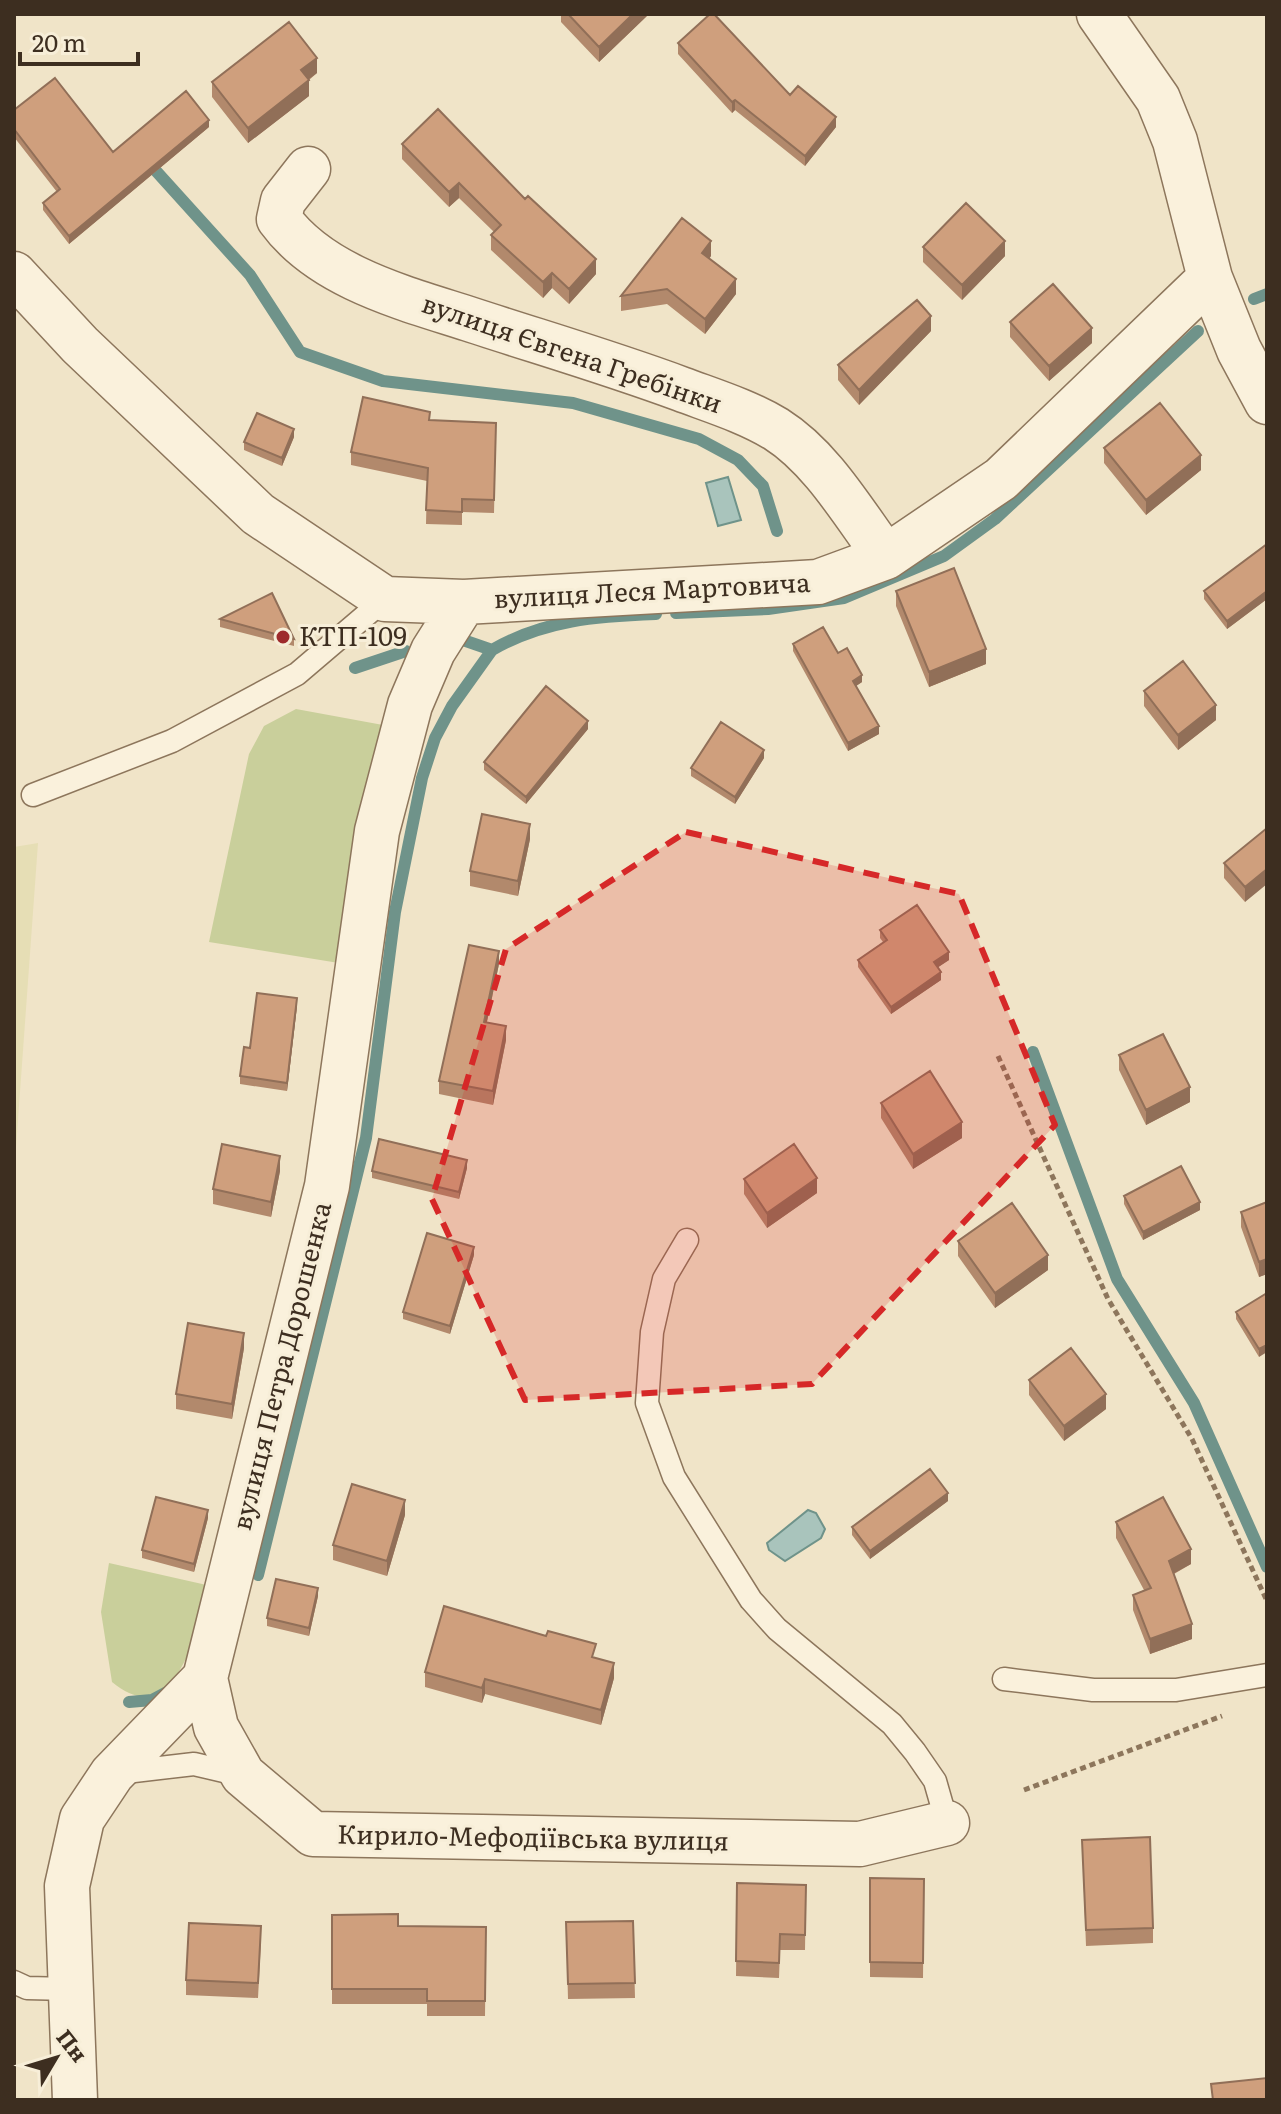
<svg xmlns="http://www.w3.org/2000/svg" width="1281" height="2114" font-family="Literata,serif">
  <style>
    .farmland { fill: #e6deb5 }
    .green { fill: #c9cf9b }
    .water { fill: #a9c4bc; stroke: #6f938a; stroke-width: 2 }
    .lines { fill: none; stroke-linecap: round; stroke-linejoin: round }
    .stream { stroke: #6f938a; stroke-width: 12 }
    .service-casing { stroke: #8d765c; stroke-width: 25 }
    .minor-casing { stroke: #8d765c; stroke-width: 47 }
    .path { stroke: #8d765c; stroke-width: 5; stroke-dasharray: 6 4; stroke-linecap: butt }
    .service { stroke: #faf1dc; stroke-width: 22 }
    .minor { stroke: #faf1dc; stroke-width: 44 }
    .wall { fill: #b2896c }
    .shaded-wall { fill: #916f58 }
    .building { fill: #cf9f7d; stroke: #916f58; stroke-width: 2 }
    .marked { fill: #d62828; fill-opacity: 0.2; stroke: #d62828; stroke-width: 6; stroke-dasharray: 16 10; stroke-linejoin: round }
    .poi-dot { fill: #9e2a2b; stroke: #f7eed8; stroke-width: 3 }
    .labels { text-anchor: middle; stroke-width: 6; stroke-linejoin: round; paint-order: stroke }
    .street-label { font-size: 26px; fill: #3d2e20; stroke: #f7eed8 }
    .poi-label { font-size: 26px; fill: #3d2e20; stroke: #f7eed8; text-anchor: start }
  </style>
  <rect width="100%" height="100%" fill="#f0e4c8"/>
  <!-- farmland -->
  <path class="farmland" d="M38,843L14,1175V847Z"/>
  <!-- green -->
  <path class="green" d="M296,709L383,725L345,964L209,942L249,754L264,726Z
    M109,1563L211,1586C197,1629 175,1735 112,1682L101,1612Z"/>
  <!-- water -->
  <path class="water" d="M728,477L741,520L718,526L706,483Z
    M808,1510L816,1513L825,1529L821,1538L785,1561L769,1550L767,1543Z"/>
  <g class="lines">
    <!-- stream -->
    <path class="stream" d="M147,161L250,275L300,352L383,381L573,403L699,439L738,460L763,486L777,531
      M1254,299L1267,294
      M676,613L768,609L844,598L944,556L995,519L1198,331
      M463,640L492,650C544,620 597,616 656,614
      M355,668L406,651
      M1033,1052L1117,1279L1194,1403L1267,1567
      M258,1575L366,1138L395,912L422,778L435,738L452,706L492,650
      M129,1702L152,1700L167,1692"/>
    <!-- service casing -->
    <g class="service-casing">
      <path id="service" d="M33,795L172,741L297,674L385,599
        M687,1240L664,1279L652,1332L647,1403L674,1477L751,1600L777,1629L892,1724L915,1752L935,1781L947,1823
        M1004,1679L1093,1690H1176L1267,1675
        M117,1773L194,1764L241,1775
        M14,1982L27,1988L69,1989"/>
    </g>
    <!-- minor casing -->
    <g class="minor-casing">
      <path id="minor" d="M1099,14L1158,99L1175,141L1210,278L1239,350L1267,402
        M308,169L283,201L279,219C321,277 404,298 469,319C539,342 611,363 681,389C713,401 746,411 776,429C822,458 854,514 886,557
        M14,274L80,345L258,514L385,599L464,602L818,582L886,557L1001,479L1210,278
        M205,1678L216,1727L243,1775L313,1834L860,1844L947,1823
        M75,2100L67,1886L82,1819L112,1774L205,1678L327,1186L377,831L410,705L433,651L464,602"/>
    </g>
    <!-- path -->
    <path class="path" d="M998,1056L1108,1299L1192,1439L1267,1601
      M1024,1790L1222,1716"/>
    <!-- service -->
    <use href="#service" class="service"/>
    <!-- minor -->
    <use href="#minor" class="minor"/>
  </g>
  <!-- wall -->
  <path class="wall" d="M561,14H649L599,62L561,22Z
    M678,43L790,95L836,127L805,166L735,110L732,113L678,54Z
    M317,73L309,80V96L248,143L212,97V82Z
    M14,110L113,152L209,127L69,244L43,210V203L57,192L14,137Z
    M402,144L596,274L569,304L552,288L543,298L491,250V235L494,232L459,198L449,207L402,159Z
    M923,247L1005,256L962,300L923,262Z
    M711,256L709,259L736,294L705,334L667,304L621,311V296Z
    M1010,322L1092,343L1049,381L1010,337Z
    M931,331L859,405L838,380V365Z
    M430,420L496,423L494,513L462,512V525L426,524L427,481L351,465V452Z
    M294,437L282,466L244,450V442Z
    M1104,448L1201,470L1146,515L1104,463Z
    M1267,544V599L1227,629L1204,599V591Z
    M896,591L986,664L929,687L896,606Z
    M220,619L294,639V646L220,627Z
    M793,644L838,653L862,682L856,686L879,734L848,751L793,651Z
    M1144,691L1216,720L1178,750L1144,706Z
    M588,729L526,804L484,770V762Z
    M764,758L735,804L691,776V768Z
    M1267,828L1245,902L1224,878V863Z
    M530,839L518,896L470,886V871Z
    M880,930L949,960L938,967L941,980L891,1014L858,967V960L883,942L880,938Z
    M499,964L487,1022L506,1040L493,1105L439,1094V1081Z
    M297,1006L287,1091L240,1084V1076L250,1048Z
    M1119,1055L1190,1102L1146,1125L1119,1070Z
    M881,1103L962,1138L913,1169L881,1118Z
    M467,1168L459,1199L372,1178V1171Z
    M280,1171L271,1217L213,1204V1189Z
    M744,1179L817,1193L767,1228L744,1194Z
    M1124,1196L1200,1210L1143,1240L1124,1204Z
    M1267,1202V1274L1259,1277L1241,1227V1212Z
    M958,1241L1048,1270L995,1308L958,1256Z
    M474,1255L450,1334L403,1319V1312Z
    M1267,1293L1259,1357L1236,1319V1312Z
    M244,1348L232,1419L176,1409V1394Z
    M1029,1380L1106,1409L1064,1441L1029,1395Z
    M948,1501L870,1559L852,1535V1527Z
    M405,1515L387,1576L333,1560V1545Z
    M208,1518L194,1572L142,1558V1550Z
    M1116,1522L1191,1564L1174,1574L1192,1639L1150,1654L1133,1610V1595L1144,1590L1116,1538Z
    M318,1596L309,1636L267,1626V1618Z
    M596,1658L614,1678L601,1725L485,1694L482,1703L425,1687V1672Z
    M1082,1840L1153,1928V1943L1086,1946Z
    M870,1878L924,1879L923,1978L870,1977Z
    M737,1883L806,1885L805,1950H780L779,1978L736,1976Z
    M332,1915L398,1926L486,1927L485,2016H427V2004H332Z
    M633,1921L635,1998L568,1999L566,1922Z
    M261,1941L258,1998L186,1995V1980Z"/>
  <!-- shaded-wall -->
  <path class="shaded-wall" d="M633,14H649L599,62V47Z
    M317,58V73L301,85V70Z
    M309,80V96L248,143V128Z
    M735,100V110L732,113V102Z
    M836,117V127L805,166V156Z
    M209,120V127L69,244V236Z
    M459,183V198L449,207V192Z
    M711,241V256L702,268V253Z
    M1005,241V256L962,300V285Z
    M596,259V274L569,304V289Z
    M552,273V288L543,298V282Z
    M736,279V294L705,334V319Z
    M931,316V331L859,405V390Z
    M1092,328V343L1049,381V366Z
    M294,429V437L282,466V458Z
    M1201,455V470L1146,515V500Z
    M1267,591V599L1227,629V621Z
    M986,649V664L929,687V672Z
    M862,675V682L853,688V681Z
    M1216,705V720L1178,750V735Z
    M588,721V729L526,804V797Z
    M879,726V734L848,751V743Z
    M764,750V758L735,804V797Z
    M530,824V839L518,896V881Z
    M1267,869V884L1245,902V887Z
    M499,951V964L484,1035V1022Z
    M949,952V960L934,970V962Z
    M941,972V980L891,1014V1007Z
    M297,998V1006L287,1091V1083Z
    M506,1026V1040L493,1105V1091Z
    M1190,1087V1102L1146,1125V1110Z
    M962,1122V1138L913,1169V1154Z
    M280,1156V1171L271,1217V1202Z
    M467,1160V1168L459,1199V1192Z
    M817,1178V1193L767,1228V1213Z
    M1200,1202V1210L1143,1240V1232Z
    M474,1247V1255L450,1334V1326Z
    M1048,1255V1270L995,1308V1293Z
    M1267,1259V1274L1259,1277V1262Z
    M244,1333V1348L232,1419V1404Z
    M1267,1345V1352L1259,1357V1349Z
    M1106,1394V1409L1064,1441V1426Z
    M948,1493V1501L870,1559V1551Z
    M405,1500V1515L387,1576V1561Z
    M208,1510V1518L194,1572V1564Z
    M1191,1549V1564L1169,1576V1561Z
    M318,1588V1596L309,1636V1628Z
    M1192,1624V1639L1150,1654V1639Z
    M614,1663V1678L601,1725V1710Z
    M485,1679V1694L482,1703V1688Z"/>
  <!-- building -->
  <path class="building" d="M568,14H633L599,47Z
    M710,14H714L790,95L798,86L836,117L805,156L735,100L732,102L678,43Z
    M289,22L317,58L301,70L309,80L248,128L212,82Z
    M55,78L113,152L186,91L209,120L69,236L43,203L60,189L14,129V110Z
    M438,109L525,199L528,196L596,259L569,289L552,273L543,282L491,235L501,225L459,183L449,192L402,144Z
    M966,203L1005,241L962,285L923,247Z
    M682,218L711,241L702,253L736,279L705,319L667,289L621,296Z
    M1053,284L1092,328L1049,366L1010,322Z
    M917,300L931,316L859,390L838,365Z
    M363,397L430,412L429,420L496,423L494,500L462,499V512L426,510L428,468L351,452Z
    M1160,403L1201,455L1146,500L1104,448Z
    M257,413L294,429L282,458L244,442Z
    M1267,544V591L1227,621L1204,591Z
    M954,568L986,649L929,672L896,591Z
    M272,593L294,639L220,619Z
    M823,627L838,653L847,648L862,675L853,681L879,726L848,743L793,644Z
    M1183,661L1216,705L1178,735L1144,691Z
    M546,686L588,721L526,797L484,762Z
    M721,722L764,750L735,797L691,768Z
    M482,814L530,824L518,881L470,871Z
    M1267,828V869L1245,887L1224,863Z
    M917,905L949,952L934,962L941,972L891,1007L858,960L887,940L880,930Z
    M469,945L499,951L484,1022L506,1026L493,1091L439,1081Z
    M257,993L297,998L287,1083L240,1076L244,1047L250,1048Z
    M1163,1034L1190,1087L1146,1110L1119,1055Z
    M930,1071L962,1122L913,1154L881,1103Z
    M379,1139L467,1160L459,1192L372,1171Z
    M222,1144L280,1156L271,1202L213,1189Z
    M794,1144L817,1178L767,1213L744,1179Z
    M1181,1166L1200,1202L1143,1232L1124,1196Z
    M1267,1202V1259L1259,1262L1241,1212Z
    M1012,1203L1048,1255L995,1293L958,1241Z
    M427,1233L474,1247L450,1326L403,1312Z
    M1267,1293V1345L1259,1349L1236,1312Z
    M188,1323L244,1333L232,1404L176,1394Z
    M1071,1348L1106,1394L1064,1426L1029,1380Z
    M930,1469L948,1493L870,1551L852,1527Z
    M352,1484L405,1500L387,1561L333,1545Z
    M156,1497L208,1510L194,1564L142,1550Z
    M1163,1497L1191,1549L1169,1561L1192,1624L1150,1639L1133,1595L1151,1588L1116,1522Z
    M276,1579L318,1588L309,1628L267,1618Z
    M444,1606L546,1636L548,1631L596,1644L592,1657L614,1663L601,1710L485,1679L482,1688L425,1672Z
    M1150,1837L1153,1928L1086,1930L1082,1840Z
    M870,1878L924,1879L923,1963L870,1962Z
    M737,1883L806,1885L805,1935L780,1934L779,1963L736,1961Z
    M398,1914V1926L486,1927L485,2001H427V1989H332V1915Z
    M633,1921L635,1983L568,1984L566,1922Z
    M189,1923L261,1926L258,1983L186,1980Z
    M1267,2078V2100H1213L1211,2084Z"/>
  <!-- marked area -->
  <path class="marked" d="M686,832L959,894L1055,1125L812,1384L525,1400L432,1199L506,949Z"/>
  <!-- markers -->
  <circle class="poi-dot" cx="283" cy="637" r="8"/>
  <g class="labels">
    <!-- street labels -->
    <g class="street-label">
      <text transform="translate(572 354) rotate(19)" y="9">вулиця Євгена Гребінки</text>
      <text transform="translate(652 591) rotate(-3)" y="9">вулиця Леся Мартовича</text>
      <text transform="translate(282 1366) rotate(-76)" y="9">вулиця Петра Дорошенка</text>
      <text transform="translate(533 1838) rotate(1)" y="9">Кирило-Мефодіївська вулиця</text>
    </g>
    <!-- poi labels -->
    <g class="poi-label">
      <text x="299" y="646">КТП-109</text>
    </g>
  </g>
  <!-- border -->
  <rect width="1281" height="2114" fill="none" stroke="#3d2e20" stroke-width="32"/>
  <!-- north arrow -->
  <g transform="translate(56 2058) rotate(52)" stroke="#f7eed8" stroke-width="6" paint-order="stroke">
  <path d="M0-6L14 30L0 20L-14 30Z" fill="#3d2e20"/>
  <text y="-12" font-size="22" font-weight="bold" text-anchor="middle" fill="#3d2e20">Пн</text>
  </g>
  <!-- scale -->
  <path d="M20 52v12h118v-12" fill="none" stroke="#3d2e20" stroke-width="4"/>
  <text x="32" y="52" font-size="24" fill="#3d2e20" stroke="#f7eed8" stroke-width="6" paint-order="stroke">20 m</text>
</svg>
